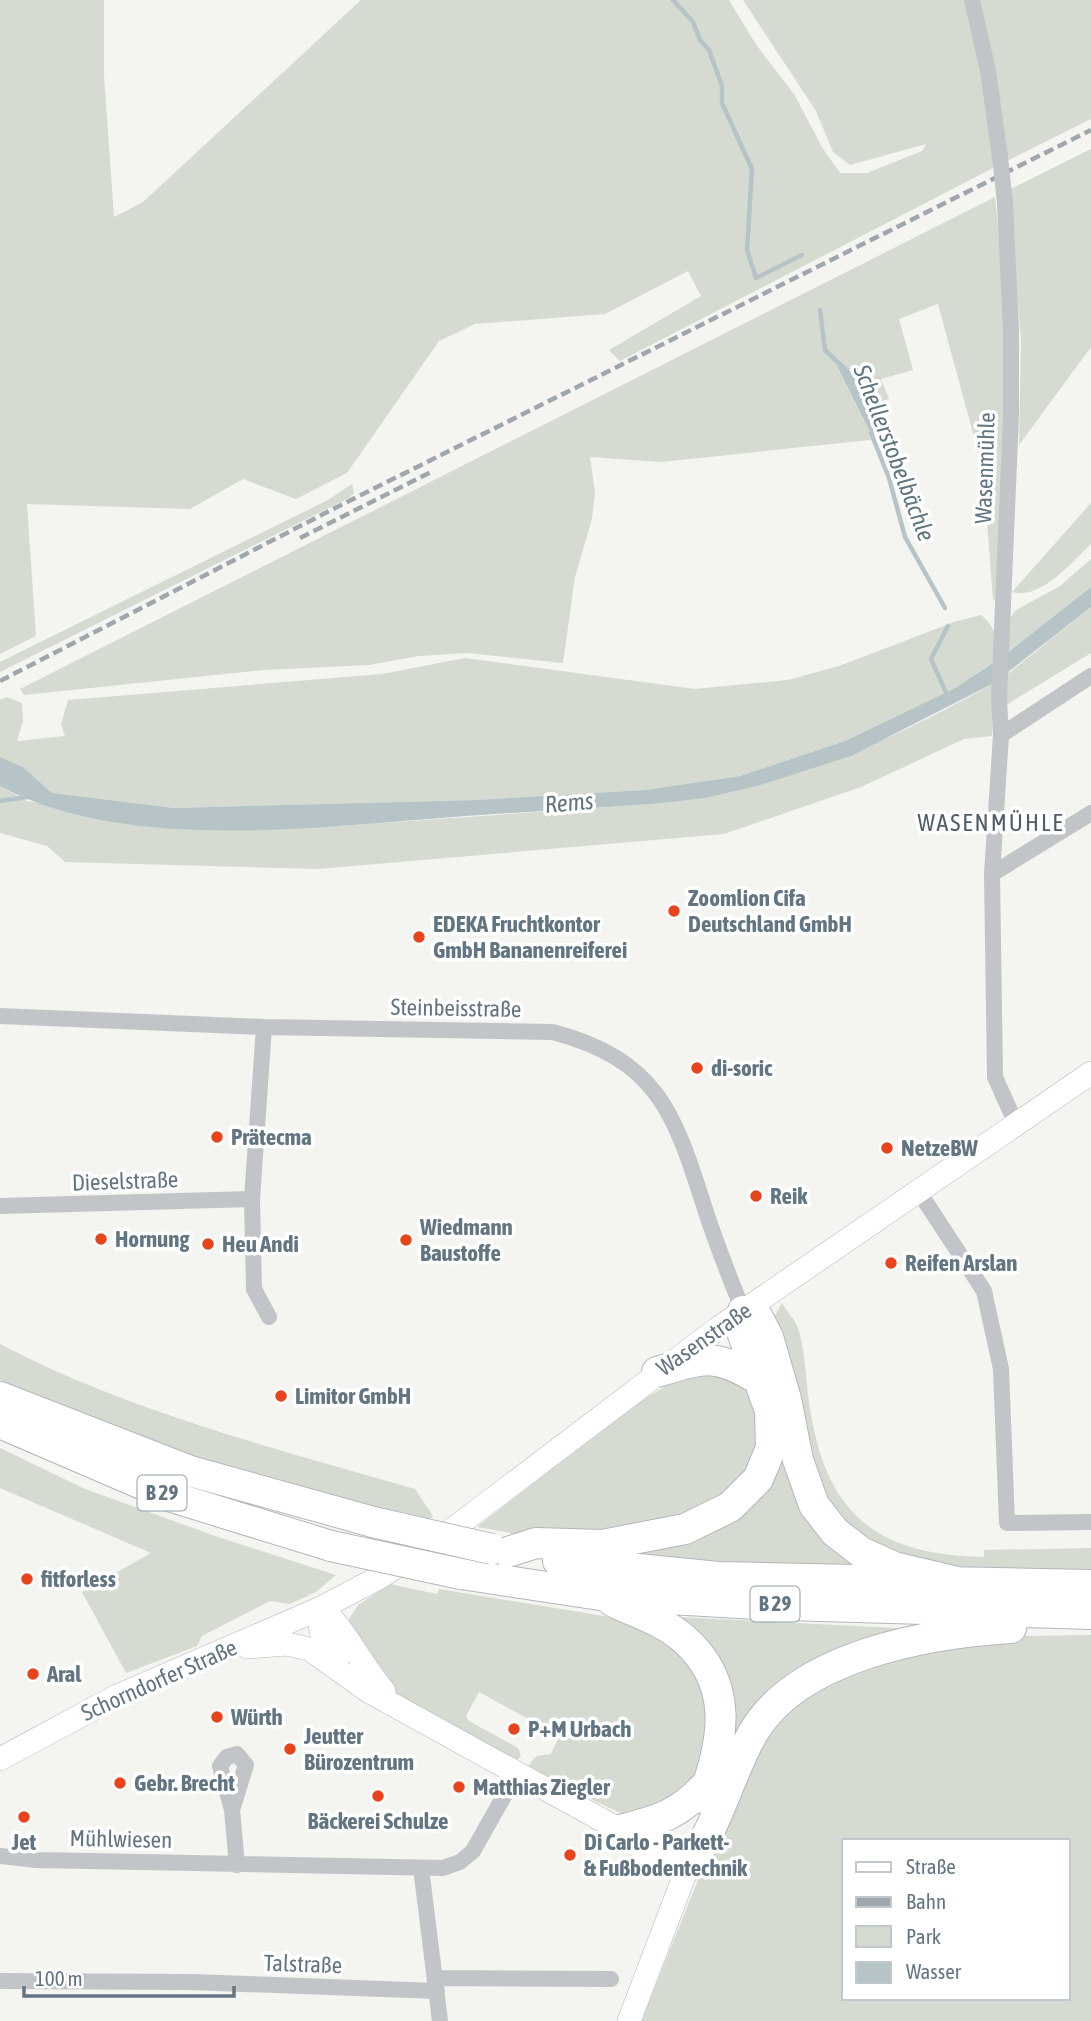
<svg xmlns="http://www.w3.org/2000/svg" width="1091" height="2021" font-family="'Asap Condensed',sans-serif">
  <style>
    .green { fill: #d5dbd1; fill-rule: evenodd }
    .water { fill: #b6c4c7 }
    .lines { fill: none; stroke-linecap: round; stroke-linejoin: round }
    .stream { stroke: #b6c4c7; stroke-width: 4.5 }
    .secondary-casing { stroke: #b3b9bd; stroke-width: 24 }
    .highway-casing { stroke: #b4b7ba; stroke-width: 32 }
    .street { stroke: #c1c5c8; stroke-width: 16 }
    .secondary { stroke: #fff; stroke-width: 23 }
    .highway { stroke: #fff; stroke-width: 30 }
    .rail { stroke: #9fa7ac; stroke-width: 4.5; stroke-dasharray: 10 5; stroke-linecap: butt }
    .highway-bridge-casing { stroke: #b4b7ba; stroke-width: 32; stroke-linecap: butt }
    .street-bridge { stroke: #c1c5c8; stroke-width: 16 }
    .highway-bridge { stroke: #fff; stroke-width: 30 }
    .poi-dot { fill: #e8441c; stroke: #fff; stroke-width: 2.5 }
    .labels { text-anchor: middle; stroke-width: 7; stroke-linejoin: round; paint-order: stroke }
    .shield { fill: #fff; stroke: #919ea8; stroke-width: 2 }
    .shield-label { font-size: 21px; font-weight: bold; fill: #627582 }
    .street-label { font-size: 23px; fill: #627582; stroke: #fff }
    .poi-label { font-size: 23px; font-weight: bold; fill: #627582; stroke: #fff; text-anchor: start }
    .water-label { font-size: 24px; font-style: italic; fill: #5e777f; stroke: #fff }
    .neighbourhood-label { font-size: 24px; letter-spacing: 2px; fill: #505e67; stroke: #fff }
  </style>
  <rect width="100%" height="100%" fill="#f4f4f0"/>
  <!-- green -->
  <path class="green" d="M0,0H104V75L114,217L143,202L361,0H729L757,46L794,94L822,147L840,173H867L922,151L926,144L850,165L833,152L816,111L743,0H966L983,75L995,167L620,361L609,350L701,296L688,271L605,314L475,324L439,341L347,473L296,499L243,479L190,509L27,504L36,636L0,654Z
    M977,0H1091V119L1007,161Z
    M1091,149V347L1019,445L1021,341L1011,225V189Z
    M995,197L1008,328L998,598L993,600L983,470L938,304L899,319L913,370L881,379L889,399L870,405C869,387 857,368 837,366L873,438L870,440L661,462L590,457L595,492L592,519L575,577L563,663L467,653L419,656L369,665L264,670L24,695L20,689Z
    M352,484L354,493L349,498L0,672V662L328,500Z
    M1091,503V544C1071,563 1041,600 1012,592Z
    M1091,559V587L1006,654V623L1016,610L1060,586Z
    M1091,607V653L1003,707L1005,676Z
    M981,615C998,629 996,639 996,660L955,688L845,741L740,776L645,790L475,800L174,808L52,793L23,767L0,757V700L7,697L22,703L23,721L17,741L65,736L61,724L68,700L382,674L465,658L695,689L788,680L839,666L954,622Z
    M994,683L992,736L964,739L861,787L724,834L318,869L65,862L47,846L0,833V786L27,801L171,827H323L652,804C782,788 881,747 994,683Z
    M782,1303C787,1312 796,1321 799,1331C806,1357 806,1387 811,1415C829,1519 882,1555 984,1557V1550L1091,1548V1572L976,1573L896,1563L826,1514L773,1319Z
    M0,1344C130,1412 274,1448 415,1489L433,1516L430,1519C399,1510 366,1508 336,1501C221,1472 107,1429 0,1380Z
    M715,1368L751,1384L766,1418L741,1490L655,1532L511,1536V1533L477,1527L635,1404L692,1371Z
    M0,1448L85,1489L218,1537L336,1575L316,1592L290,1604L270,1601L202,1636L197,1646L126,1673L82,1592L151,1553L0,1488Z
    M777,1450L873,1569L782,1572L609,1551L667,1543Z
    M390,1584L437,1594L439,1589L628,1620L651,1626L699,1665L714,1748L687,1796L627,1816L535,1773L529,1766C536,1753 539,1756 551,1754L559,1736L479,1692L466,1716L469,1721L518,1748L521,1755L518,1760L511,1761L394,1694L347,1622L358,1605Z
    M678,1617L915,1629L866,1647L725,1760Z
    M1091,1635V2021H641L747,1759L795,1699L874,1662L1022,1636ZM844,1841H1068V1998H844Z"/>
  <!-- water -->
  <path class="water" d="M837,366C855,369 857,381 869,391L875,431L873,438Z
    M1091,587V607L994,683L851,756L757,786L705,798L652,804C578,809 503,813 429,819C299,829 118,850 0,786V757L23,767L52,793L174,808L475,800L645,790L740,776L845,741L955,688L1006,654Z"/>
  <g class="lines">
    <!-- stream -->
    <path class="stream" d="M673,0L693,22L700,40L709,50L722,86V103L752,169L747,250L756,278L802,255
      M820,310L825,350L848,372
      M871,433L889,478L905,537L945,608
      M948,626L931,659L948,697
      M0,801L27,797"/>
    <!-- secondary casing -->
    <g class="secondary-casing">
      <path id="secondary" d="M321,1608C346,1629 361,1665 384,1691
        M321,1608C317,1632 324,1642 337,1662
        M247,1647L287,1644L309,1649L368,1691L620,1830C640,1848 659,1868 688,1866
        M0,1759L117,1696L321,1608L382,1576L449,1532L717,1329L1091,1073
        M623,1830C652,1837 672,1839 688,1866
        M629,2021L688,1866"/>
    </g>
    <!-- highway casing -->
    <g class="highway-casing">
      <path id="highway" d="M657,1372C707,1357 715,1353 761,1381
        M0,1397L190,1471L373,1522
        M0,1423L172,1497L331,1546
        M508,1552L536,1543L602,1545L685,1529L730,1507L758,1479L771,1448L770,1411L740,1326L743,1311L757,1316L768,1337L786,1399L798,1460L814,1505L835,1532L861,1552L894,1567L966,1584
        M558,1561L718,1577L1091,1585
        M461,1574L600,1595L757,1604L1091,1614
        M612,1601C636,1613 664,1621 684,1639C735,1684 724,1741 703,1798
        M620,1830C661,1820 680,1814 709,1782
        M688,1866C718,1827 729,1775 753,1733C798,1655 930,1633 1011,1628"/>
    </g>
    <!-- street -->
    <path class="street" d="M972,0L988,71L1000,157
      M1005,203L1011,330V415L999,700L1001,735L992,874L995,1077L1016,1124
      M1001,735L1091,676
      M992,874L1091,813
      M0,1016L264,1027L553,1032C657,1060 674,1112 704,1206C715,1241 729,1276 743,1311
      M264,1027L252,1199L254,1289L269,1317
      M919,1192L984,1291L1001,1369L1007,1523L1091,1522
      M0,1206L252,1199
      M232,1810L220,1766L227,1757L237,1754L246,1765L232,1810L237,1865
      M0,1856L36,1860L443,1868L460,1862L473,1851L517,1773
      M421,1868L440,2021
      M435,1978L611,1979
      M0,1981L191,1982L437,1991"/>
    <!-- secondary -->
    <use href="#secondary" class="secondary"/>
    <!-- highway -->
    <use href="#highway" class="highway"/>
    <!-- rail -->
    <path class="rail" d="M300,538L431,472
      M0,681L337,507L1091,130"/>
    <!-- highway-bridge casing -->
    <g class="highway-bridge-casing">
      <path id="highway-bridge" d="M373,1522L492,1549
        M331,1546L461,1574"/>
    </g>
    <!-- street-bridge -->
    <path class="street-bridge" d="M1000,157L1005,203"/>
    <!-- highway-bridge -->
    <use href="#highway-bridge" class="highway-bridge"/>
  </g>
  <!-- markers -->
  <g class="poi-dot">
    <circle cx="674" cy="911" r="7"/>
    <circle cx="419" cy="937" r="7"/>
    <circle cx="697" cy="1068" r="7"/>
    <circle cx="217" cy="1137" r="7"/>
    <circle cx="887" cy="1148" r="7"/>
    <circle cx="756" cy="1196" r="7"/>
    <circle cx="101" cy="1239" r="7"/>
    <circle cx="406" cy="1240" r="7"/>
    <circle cx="208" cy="1244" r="7"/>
    <circle cx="891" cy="1263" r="7"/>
    <circle cx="281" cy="1396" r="7"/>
    <circle cx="27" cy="1579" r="7"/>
    <circle cx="33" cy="1674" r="7"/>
    <circle cx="217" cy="1717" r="7"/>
    <circle cx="514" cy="1729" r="7"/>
    <circle cx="290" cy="1749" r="7"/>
    <circle cx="120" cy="1783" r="7"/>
    <circle cx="459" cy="1787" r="7"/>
    <circle cx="378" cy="1796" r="7"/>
    <circle cx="24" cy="1817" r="7"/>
    <circle cx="570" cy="1855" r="7"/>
  </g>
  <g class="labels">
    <!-- shield labels -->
    <g class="shield">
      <rect x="137.5" y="1475.5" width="49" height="35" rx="5"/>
      <rect x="750.5" y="1586.5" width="49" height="35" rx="5"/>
    </g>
    <g class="shield-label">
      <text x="162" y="1500">B 29</text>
      <text x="775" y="1611">B 29</text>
    </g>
    <!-- street labels -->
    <g class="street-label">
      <text transform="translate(985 468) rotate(-88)" y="8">Wasenmühle</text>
      <text transform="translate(456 1008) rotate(1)" y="8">Steinbeisstraße</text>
      <text transform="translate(125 1181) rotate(-2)" y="8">Dieselstraße</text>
      <text transform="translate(704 1339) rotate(-35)" y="8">Wasenstraße</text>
      <text transform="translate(159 1680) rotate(-24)" y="8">Schorndorfer Straße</text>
      <text transform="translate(121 1839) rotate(1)" y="8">Mühlwiesen</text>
      <text transform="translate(303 1964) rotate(2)" y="8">Talstraße</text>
    </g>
    <!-- poi labels -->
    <g class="poi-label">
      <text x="688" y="906">Zoomlion Cifa<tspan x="688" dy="26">Deutschland GmbH</tspan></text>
      <text x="433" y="932">EDEKA Fruchtkontor<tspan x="433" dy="26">GmbH Bananenreiferei</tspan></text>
      <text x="711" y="1076">di-soric</text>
      <text x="231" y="1145">Prätecma</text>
      <text x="901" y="1156">NetzeBW</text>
      <text x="770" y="1204">Reik</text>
      <text x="420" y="1235">Wiedmann<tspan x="420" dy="26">Baustoffe</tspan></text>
      <text x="115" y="1247">Hornung</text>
      <text x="222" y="1252">Heu Andi</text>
      <text x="905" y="1271">Reifen Arslan</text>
      <text x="295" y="1404">Limitor GmbH</text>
      <text x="41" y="1587">fitforless</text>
      <text x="47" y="1682">Aral</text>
      <text x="231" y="1725">Würth</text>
      <text x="528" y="1737">P+M Urbach</text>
      <text x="304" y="1744">Jeutter<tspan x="304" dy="26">Bürozentrum</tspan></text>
      <text x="134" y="1791">Gebr. Brecht</text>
      <text x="473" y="1795">Matthias Ziegler</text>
      <text x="378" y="1829" text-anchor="middle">Bäckerei Schulze</text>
      <text x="24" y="1850" text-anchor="middle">Jet</text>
      <text x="584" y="1850">Di Carlo - Parkett-<tspan x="584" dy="26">&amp; Fußbodentechnik</tspan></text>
    </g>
    <!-- water labels -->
    <g class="water-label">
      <text transform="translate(894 453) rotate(69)" y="8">Schellerstobelbächle</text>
      <text transform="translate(569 803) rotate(-5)" y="8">Rems</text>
    </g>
    <!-- neighbourhood labels -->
    <g class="neighbourhood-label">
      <text x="991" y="831">WASENMÜHLE</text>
    </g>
  </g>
  <!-- legend -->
  <rect x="842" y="1839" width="228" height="161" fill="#ffffff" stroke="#c0c8cd" stroke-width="2"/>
  <rect x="856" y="1862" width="35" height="10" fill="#ffffff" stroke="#c0c8cd" stroke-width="2"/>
  <text x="906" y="1874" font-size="21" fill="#627582">Straße</text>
  <rect x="856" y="1897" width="35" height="10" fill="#9fa7ac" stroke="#c0c8cd" stroke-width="2"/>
  <text x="906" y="1909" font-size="21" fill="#627582">Bahn</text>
  <rect x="856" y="1926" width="35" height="21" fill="#d5dbd1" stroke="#c0c8cd" stroke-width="2"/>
  <text x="906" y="1944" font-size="21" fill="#627582">Park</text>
  <rect x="856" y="1962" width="35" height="21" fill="#b6c4c7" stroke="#c0c8cd" stroke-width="2"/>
  <text x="906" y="1979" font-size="21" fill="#627582">Wasser</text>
  <!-- scale -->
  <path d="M24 1986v10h210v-10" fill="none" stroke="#627582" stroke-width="3.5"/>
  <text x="35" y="1986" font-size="21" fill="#627582" stroke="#ffffff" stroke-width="5" paint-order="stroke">100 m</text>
</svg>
